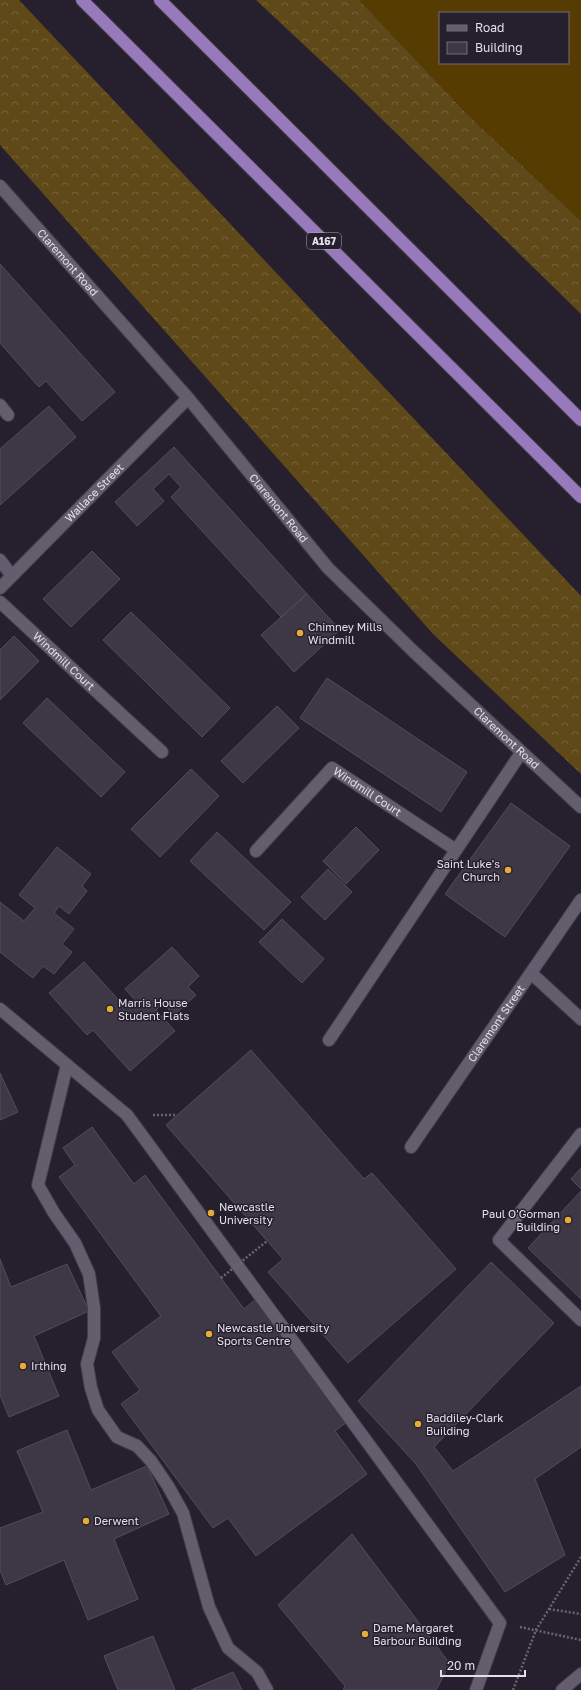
<svg xmlns="http://www.w3.org/2000/svg" width="581" height="1690" font-family="'Golos Text',sans-serif">
  <style>
    .grass { fill: #563c00; fill-rule: evenodd }
    .forest { fill: url(#forest-crowns) }
    .building { fill: #3e3746; stroke: #534c5c }
    .lines { fill: none; stroke-linecap: round; stroke-linejoin: round }
    .service-casing { stroke: #423d49; stroke-width: 14 }
    .minor-casing { stroke: #423d49; stroke-width: 14 }
    .tertiary-casing { stroke: #423d49; stroke-width: 14 }
    .trunk-casing { stroke: #423d49; stroke-width: 14 }
    .path { stroke: #6a6471; stroke-width: 2.5; stroke-dasharray: 2 2; stroke-linecap: butt }
    .service { stroke: #645d6d; stroke-width: 12 }
    .minor { stroke: #645d6d; stroke-width: 12 }
    .tertiary { stroke: #645d6d; stroke-width: 12 }
    .trunk { stroke: #987abc; stroke-width: 12 }
    .path-bridge { stroke: #6a6471; stroke-width: 2.5; stroke-dasharray: 2 2; stroke-linecap: butt }
    .poi-dot { fill: #e5ad35; stroke: #26202e; stroke-width: 1.5 }
    .labels { text-anchor: middle; stroke-width: 3; stroke-linejoin: round; paint-order: stroke }
    .shield { fill: #26202e; stroke: #aba6b2; stroke-width: 1 }
    .shield-label { font-size: 10px; font-weight: bold; fill: #e4e0ea }
    .street-label { font-size: 11px; fill: #e4e0ea; stroke: #26202e }
    .poi-label { font-size: 11px; fill: #e4e0ea; stroke: #26202e; text-anchor: start }
  </style>
  <defs>
    <pattern id="forest-crowns" width="20" height="18" patternUnits="userSpaceOnUse"><rect width="20" height="18" fill="#604919"/><path d="M2 6a3 3 0 1 1 6 0M12 15a3 3 0 1 1 6 0" fill="none" stroke="#77633b"/></pattern>
  </defs>
  <rect width="100%" height="100%" fill="#26202e"/>
  <!-- grass -->
  <path class="grass" d="M359,0H581V221L468,115ZM440,13H568V63H440Z"/>
  <!-- forest -->
  <path class="forest" d="M0,0H19L581,596V774L433,634L0,145Z
    M256,0H359L468,115L581,221V314L349,87Z"/>
  <!-- building -->
  <path class="building" d="M0,264L115,392L82,421L46,381L39,387L0,343Z
    M49,406L76,437L0,505V449Z
    M174,447L307,594L281,617L171,497L181,487L169,474L153,489L164,501L137,526L115,502Z
    M92,551L120,579L71,627L43,599Z
    M307,594L340,630L294,672L261,635Z
    M131,612L230,708L202,737L103,640Z
    M14,636L39,661L0,700V650Z
    M327,678L467,772L441,812L300,718Z
    M47,698L125,772L101,797L23,723Z
    M277,706L299,728L243,783L221,761Z
    M191,769L219,796L160,857L131,829Z
    M511,803L570,846L505,937L445,894Z
    M356,827L379,850L346,884L323,861Z
    M217,832L291,902L264,930L190,861Z
    M57,847L91,874L82,886L87,891L69,914L59,906L54,913L74,929L62,944L72,952L54,974L43,966L33,978L0,952V902L24,921L35,908L19,895Z
    M328,869L352,892L325,920L301,897Z
    M282,919L324,959L302,983L259,942Z
    M172,947L199,976L188,987L196,995L174,1015L163,1003L156,1010L175,1031L130,1071L93,1030L87,1035L49,993L84,962L126,1008L135,1000L125,989Z
    M251,1050L364,1179L372,1173L456,1269L348,1363L268,1272L283,1259L166,1125Z
    M0,1073L18,1112L0,1120Z
    M92,1127L134,1184L145,1175L244,1309L256,1299L347,1422L335,1431L367,1474L256,1556L228,1518L213,1528L121,1404L140,1390L112,1352L161,1316L59,1177L75,1165L63,1148Z
    M581,1168V1189L571,1179Z
    M581,1191V1299L528,1248Z
    M0,1259L11,1287L67,1264L89,1311L34,1336L59,1396L9,1417L0,1395Z
    M491,1262L554,1323L434,1447L453,1471L581,1386V1447L535,1479L565,1555L505,1592L416,1464L358,1401Z
    M67,1430L91,1490L147,1466L169,1514L114,1539L138,1599L88,1620L64,1560L6,1585L0,1570V1528L43,1512L17,1451Z
    M352,1534L450,1664L436,1690H343L345,1686L278,1605Z
    M153,1636L175,1690H118L104,1656Z
    M233,1672L242,1690H191Z"/>
  <g class="lines">
    <!-- service casing -->
    <g class="service-casing">
      <path id="service" d="M531,973L581,1019
        M581,1134L499,1240L581,1320
        M562,1690L581,1674"/>
    </g>
    <!-- minor casing -->
    <g class="minor-casing">
      <g id="minor">
        <path d="M0,405L8,415"/>
        <path d="M0,560L12,576"/>
        <path id="s1" d="M0,588L188,398"/>
        <path id="s2" d="M0,602L162,752"/>
        <path id="s3" d="M256,851L332,768L456,850"/>
        <path d="M0,1009L127,1115L500,1623L476,1690"/>
        <path d="M329,1040L521,753"/>
        <path d="M67,1065L38,1185L54,1213L75,1243L89,1274L94,1308V1338L87,1364L91,1388L98,1410L117,1437L137,1446L151,1461L168,1486L183,1513L209,1607L228,1648L257,1672L267,1690"/>
        <path id="s4" d="M411,1147L581,900"/>
      </g>
    </g>
    <!-- tertiary casing -->
    <g class="tertiary-casing">
      <g id="tertiary">
        <path id="s5" d="M0,186L188,398L328,568L413,651L581,807"/>
      </g>
    </g>
    <!-- trunk casing -->
    <g class="trunk-casing">
      <path id="trunk" d="M82,0L581,497
        M160,0L581,420"/>
    </g>
    <!-- path -->
    <path class="path" d="M153,1115H177
      M549,1609L581,1614
      M520,1627L581,1640
      M513,1690L536,1630L581,1557"/>
    <!-- service -->
    <use href="#service" class="service"/>
    <!-- minor -->
    <use href="#minor" class="minor"/>
    <!-- tertiary -->
    <use href="#tertiary" class="tertiary"/>
    <!-- trunk -->
    <use href="#trunk" class="trunk"/>
    <!-- path-bridge -->
    <path class="path-bridge" d="M221,1278L267,1241"/>
  </g>
  <!-- markers -->
  <g class="poi-dot">
    <circle cx="300" cy="633" r="4"/>
    <circle cx="508" cy="870" r="4"/>
    <circle cx="110" cy="1009" r="4"/>
    <circle cx="211" cy="1213" r="4"/>
    <circle cx="568" cy="1220" r="4"/>
    <circle cx="209" cy="1334" r="4"/>
    <circle cx="23" cy="1366" r="4"/>
    <circle cx="418" cy="1424" r="4"/>
    <circle cx="86" cy="1521" r="4"/>
    <circle cx="365" cy="1634" r="4"/>
  </g>
  <g class="labels">
    <!-- shield labels -->
    <rect class="shield" x="307" y="233" width="34" height="16" rx="3"/>
    <g class="shield-label">
      <text x="324" y="245">A167</text>
    </g>
    <!-- street labels -->
    <g class="street-label">
      <text dy="4" stroke="none"><textPath href="#s5" startOffset="102">Claremont Road</textPath></text>
      <text dy="4" stroke="none"><textPath href="#s1" startOffset="134">Wallace Street</textPath></text>
      <text dy="4" stroke="none"><textPath href="#s5" startOffset="426">Claremont Road</textPath></text>
      <text dy="4" stroke="none"><textPath href="#s2" startOffset="87">Windmill Court</textPath></text>
      <text dy="4" stroke="none"><textPath href="#s5" startOffset="750">Claremont Road</textPath></text>
      <text dy="4" stroke="none"><textPath href="#s3" startOffset="155">Windmill Court</textPath></text>
      <text dy="4" stroke="none"><textPath href="#s4" startOffset="150">Claremont Street</textPath></text>
    </g>
    <!-- poi labels -->
    <g class="poi-label">
      <text x="308" y="631">Chimney Mills<tspan x="308" dy="13">Windmill</tspan></text>
      <text x="500" y="868" text-anchor="end">Saint Luke's<tspan x="500" dy="13">Church</tspan></text>
      <text x="118" y="1007">Marris House<tspan x="118" dy="13">Student Flats</tspan></text>
      <text x="219" y="1211">Newcastle<tspan x="219" dy="13">University</tspan></text>
      <text x="560" y="1218" text-anchor="end">Paul O'Gorman<tspan x="560" dy="13">Building</tspan></text>
      <text x="217" y="1332">Newcastle University<tspan x="217" dy="13">Sports Centre</tspan></text>
      <text x="31" y="1370">Irthing</text>
      <text x="426" y="1422">Baddiley-Clark<tspan x="426" dy="13">Building</tspan></text>
      <text x="94" y="1525">Derwent</text>
      <text x="373" y="1632">Dame Margaret<tspan x="373" dy="13">Barbour Building</tspan></text>
    </g>
  </g>
  <!-- legend -->
  <rect x="439" y="12" width="130" height="52" fill="#26202e" stroke="#726d79"/>
  <rect x="447" y="25" width="20" height="6" fill="#645d6d" stroke="#726d79"/>
  <text x="475" y="32" font-size="12" fill="#e4e0ea">Road</text>
  <rect x="447" y="42" width="20" height="12" fill="#3e3746" stroke="#726d79"/>
  <text x="475" y="52" font-size="12" fill="#e4e0ea">Building</text>
  <!-- scale -->
  <path d="M441 1670v6h84v-6" fill="none" stroke="#e4e0ea" stroke-width="2"/>
  <text x="447" y="1670" font-size="12" fill="#e4e0ea" stroke="#26202e" stroke-width="3" paint-order="stroke">20 m</text>
</svg>
